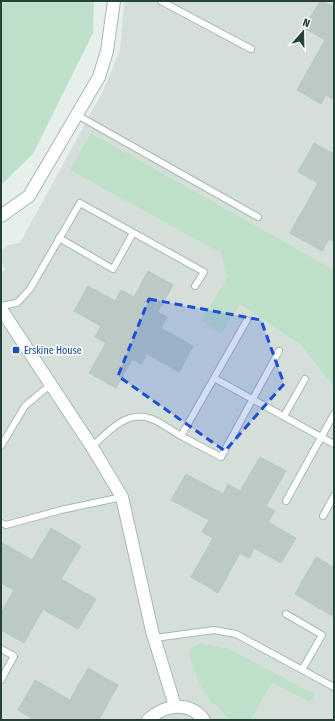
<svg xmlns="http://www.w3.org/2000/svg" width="335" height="721" font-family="'Fira Sans Condensed',sans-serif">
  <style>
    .built { fill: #d4dfda }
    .green { fill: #bfe0c8 }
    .building { fill: #bbcac4; stroke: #b8c9c2 }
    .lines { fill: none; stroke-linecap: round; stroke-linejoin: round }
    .lane-casing { stroke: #a8b8b2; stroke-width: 8 }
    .street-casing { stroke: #a8b8b2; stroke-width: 14 }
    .lane { stroke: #fff; stroke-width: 6 }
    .street { stroke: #fff; stroke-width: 12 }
    .marked { fill: #1d4ed8; fill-opacity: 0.2; stroke: #1d4ed8; stroke-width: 3; stroke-dasharray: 8 5; stroke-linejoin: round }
    .transit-dot { fill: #1a4fb4; stroke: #f7fbf9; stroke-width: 1.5 }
    .labels { text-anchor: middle; stroke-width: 3.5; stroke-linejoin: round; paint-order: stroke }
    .transit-label { font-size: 10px; fill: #164399; stroke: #f7fbf9; text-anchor: start }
  </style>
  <rect width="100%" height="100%" fill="#e6efeb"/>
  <!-- built -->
  <path class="built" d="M124,1H334V720H1V273L5,270L1,261V251L8,245L20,243L103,91L120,51Z"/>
  <!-- green -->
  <path class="green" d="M1,1H94L93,33L33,154L1,185Z
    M91,133L334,270V387L301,345L240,304L221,334L201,320L228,277L221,253L70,170Z
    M201,643L228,649L315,694L310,702L271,683L251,720H227C224,710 215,706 209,699C199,687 193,668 189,653L194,646Z"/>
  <!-- building -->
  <path class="building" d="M320,1H323L334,7V100L326,95L321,104L297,90L325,40L304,28Z
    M314,143L334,154V241L329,239L322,251L290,233L318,183L298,172Z
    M148,271L173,285L158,312L167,317L161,328L193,346L179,372L147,354L141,364L132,359L116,388L89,373L106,343L95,337L101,326L74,311L88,286L115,301L121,290L134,297Z
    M260,457L286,471L266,506L275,511L268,522L296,538L281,563L254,548L249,558L240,553L218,593L191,577L213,538L202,532L209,520L171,500L186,474L223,494L228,484L240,491Z
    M51,528L81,546L61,579L96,599L78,629L43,609L24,643L1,630V613L14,590L1,583V542L32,560Z
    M316,557L334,568V617L295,594Z
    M88,668L118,685L99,720H34L18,710L35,680L70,700Z"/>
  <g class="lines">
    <!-- lane casing -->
    <g class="lane-casing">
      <path id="lane" d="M161,1L251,49
        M77,115L258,217
        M59,238L113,269L133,233
        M1,306L17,303L30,289L80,203L204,272L195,286
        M214,378L247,320
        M284,416L305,379
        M181,436L221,457L279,351
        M1,446L25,406L51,384
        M92,447C108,431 128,409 152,419C162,423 172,431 181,436L214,378L334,444
        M286,501L334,414
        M323,516L334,496
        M1,523L6,525L61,510L122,497
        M286,614L322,635L302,670
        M155,638L214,630L236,634L334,687
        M1,649L14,656L1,680"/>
    </g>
    <!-- street casing -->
    <g class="street-casing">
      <path id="street" d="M1,216L29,196L99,77L107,51L114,1
        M1,309L92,447L122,497L152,631L175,706
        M148,720C164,705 189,700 204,720"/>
    </g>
    <!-- lane -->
    <use href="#lane" class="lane"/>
    <!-- street -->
    <use href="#street" class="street"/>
  </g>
  <!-- marked area -->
  <path class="marked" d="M149,299L261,320L284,384L225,451L118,376Z"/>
  <!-- markers -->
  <rect class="transit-dot" x="12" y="346" width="8" height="8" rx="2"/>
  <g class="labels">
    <!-- transit labels -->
    <g class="transit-label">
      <text x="24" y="354">Erskine House</text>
    </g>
  </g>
  <!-- border -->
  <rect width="335" height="721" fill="none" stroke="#24423a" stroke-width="4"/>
  <!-- north arrow -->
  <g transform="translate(303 32) rotate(20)" stroke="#f7fbf9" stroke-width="3" paint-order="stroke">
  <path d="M0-3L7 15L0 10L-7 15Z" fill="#24423a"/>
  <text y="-6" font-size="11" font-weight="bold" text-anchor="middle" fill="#24423a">N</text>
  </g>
</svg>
